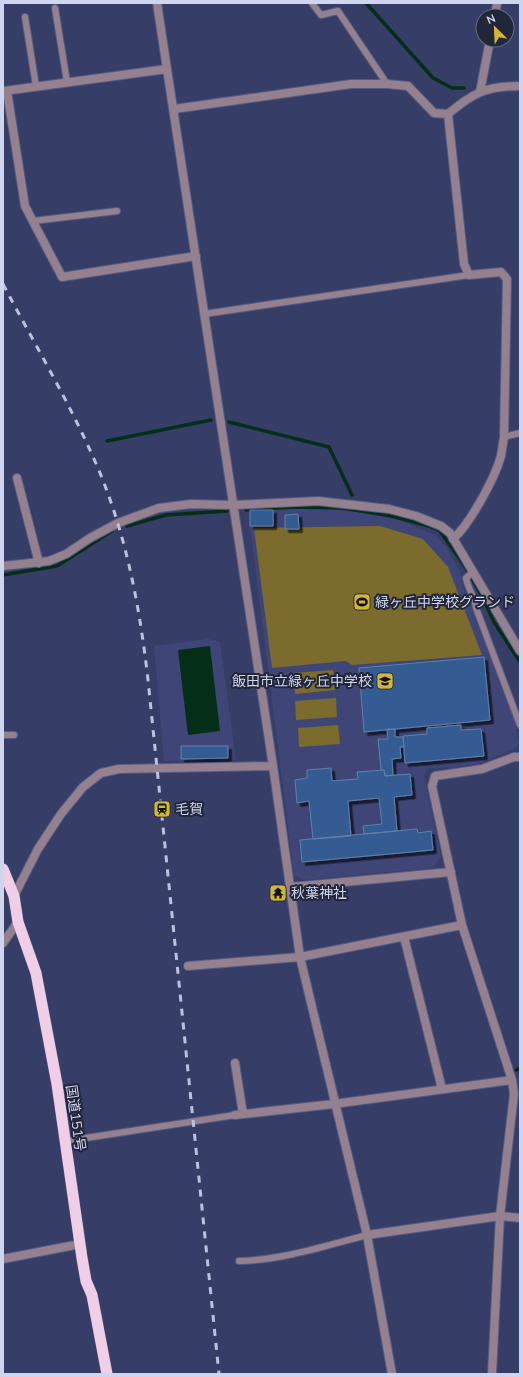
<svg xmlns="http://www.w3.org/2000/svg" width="523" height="1377" font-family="Mulish,'Noto Sans JP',sans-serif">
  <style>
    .built { fill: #3f4677 }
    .green { fill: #7b6b2c }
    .water { fill: #052e19 }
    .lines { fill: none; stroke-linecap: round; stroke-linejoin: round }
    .stream { stroke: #052e19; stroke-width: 3.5 }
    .building { fill: #345c92; stroke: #6180a9; filter: url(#shadow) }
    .service-casing { stroke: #555b82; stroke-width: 8 }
    .minor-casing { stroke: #555b82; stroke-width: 10 }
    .tertiary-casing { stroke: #555b82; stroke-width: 10 }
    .trunk-casing { stroke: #555b82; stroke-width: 12 }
    .service { stroke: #95808f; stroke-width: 6 }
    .minor { stroke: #95808f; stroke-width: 8 }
    .tertiary { stroke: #95808f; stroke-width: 8 }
    .trunk { stroke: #f1cee8; stroke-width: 11 }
    .rail { stroke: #bcc1dd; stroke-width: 3; stroke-dasharray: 7 7; stroke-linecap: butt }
    .labels { text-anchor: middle; stroke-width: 4; stroke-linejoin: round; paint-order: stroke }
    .poi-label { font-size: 14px; fill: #d0d5ef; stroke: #222639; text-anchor: start }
    .street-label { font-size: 14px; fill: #d0d5ef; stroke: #222639 }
  </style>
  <defs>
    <filter id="shadow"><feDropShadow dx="3.5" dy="3.5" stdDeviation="0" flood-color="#0009"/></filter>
  </defs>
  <rect width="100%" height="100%" fill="#363d67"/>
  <!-- built -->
  <path class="built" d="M294,508L330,509L364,513L395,519L412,525L435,535L444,544L460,572L463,586L514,718L519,744L516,748L478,764L458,767L428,769L424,775L441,856L433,868L304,880L294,875L248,509Z
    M208,639L220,642L236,760L164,761L154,646Z"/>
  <!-- green -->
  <path class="green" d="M380,526L423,539L448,567L482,655L352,665L346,661L272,668L254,528Z
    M333,670L335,690L295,694L293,673Z
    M336,698L337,717L296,720L295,701Z
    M338,725L340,744L299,747L298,728Z"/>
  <!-- water -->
  <path class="water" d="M210,646L220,731L188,735L178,650Z"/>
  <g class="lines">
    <!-- stream -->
    <path class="stream" d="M366,3L433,78L452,88H464
      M229,422L329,447L352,495
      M107,441L211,420
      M246,510L295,507L343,508L392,516L429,526L440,531L466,568L482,596L494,622L520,662
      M127,526L166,515L227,511
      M3,575L57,566L112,531
      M516,1070L520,1068"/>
  </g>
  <!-- building -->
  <path class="building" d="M250,510H273V526H250Z
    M298,514L299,529H285V515Z
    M484,657L490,720L364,732L359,668Z
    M461,725V730L481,729L484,756L405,763L403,736L427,734V728Z
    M387,729H395V737H403L404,747H400L401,758L392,759L393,775L385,776L384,770H381L378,739H388Z
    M181,746H228V758L181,759Z
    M331,768L332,781L358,779L357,772L384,770L385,776L410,774L412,795L394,797L397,831L364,834L363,826L382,824L379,798L348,801L351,836L313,839L309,801L297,803L295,780L307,778V770Z
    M417,829L418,833L431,831L433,850L302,862L300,840Z"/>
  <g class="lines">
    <!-- service casing -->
    <g class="service-casing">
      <path id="service" d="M312,3L321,15L338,11L387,84
        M55,8L67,82
        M25,17L36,86
        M33,221L117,211
        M204,314L469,275
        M504,437L520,433
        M473,572L466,578C468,589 475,597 476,608L520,725
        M3,735H14
        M73,1140L235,1115
        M239,1261C282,1260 325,1246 367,1235"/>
    </g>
    <!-- minor casing -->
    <g class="minor-casing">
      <path id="minor" d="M157,3L273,766L300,957L367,1235L392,1374
        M495,16L497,3
        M4,91L167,69
        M7,91L25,206L62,277L196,256
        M480,92L490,40
        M174,109L351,84H387L408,86L434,113L448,114C473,93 486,86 520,86
        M448,114L464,264L469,275L501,272L507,279L504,437C503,443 502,450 501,456C495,478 470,524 453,539
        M17,478L39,563
        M3,566L49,561L66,554L90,538L118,523L159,508L191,504L233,505L318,501L389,509L416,516L441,526L450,533L520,651
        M291,887L451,872
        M14,896L38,849L61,814L83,787L101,773L119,769L273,766
        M404,937L442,1089
        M3,943L18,922
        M188,966L300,957L462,925
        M235,1063L243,1114
        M235,1115L334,1104L512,1080
        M367,1235L500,1216L520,1218
        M492,1374L500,1216L514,1094L512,1080L462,925L432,786L435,776L482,769L514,757H520"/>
    </g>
    <!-- tertiary casing -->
    <g class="tertiary-casing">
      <path id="tertiary" d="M3,1259L80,1244"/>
    </g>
    <!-- trunk casing -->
    <g class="trunk-casing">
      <path id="trunk" d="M3,869L14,896L18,922L36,973L57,1084L82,1258L86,1281L92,1295L107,1374"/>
    </g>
    <!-- service -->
    <use href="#service" class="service"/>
    <!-- minor -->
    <use href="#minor" class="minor"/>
    <!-- tertiary -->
    <use href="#tertiary" class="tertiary"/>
    <!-- trunk -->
    <use href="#trunk" class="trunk"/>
    <!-- rail -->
    <path class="rail" d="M3,284C36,347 73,408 100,473C127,539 140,609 148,680L219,1374"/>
  </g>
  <!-- icons -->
  <defs>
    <g id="stadium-square" transform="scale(0.9)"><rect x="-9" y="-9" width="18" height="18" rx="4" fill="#d3b635" stroke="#222639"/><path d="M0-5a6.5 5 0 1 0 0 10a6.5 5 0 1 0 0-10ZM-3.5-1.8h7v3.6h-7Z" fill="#111"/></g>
    <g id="school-square" transform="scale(0.9)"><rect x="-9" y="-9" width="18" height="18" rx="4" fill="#d3b635" stroke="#222639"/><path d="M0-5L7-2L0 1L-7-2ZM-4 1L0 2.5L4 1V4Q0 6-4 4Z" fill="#111"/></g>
    <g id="station-square" transform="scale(0.9)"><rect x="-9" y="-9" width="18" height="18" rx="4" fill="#d3b635" stroke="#222639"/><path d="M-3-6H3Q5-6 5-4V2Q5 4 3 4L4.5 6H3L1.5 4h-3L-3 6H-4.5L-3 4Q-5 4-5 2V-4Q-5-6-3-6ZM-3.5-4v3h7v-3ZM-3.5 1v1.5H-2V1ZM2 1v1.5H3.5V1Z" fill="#111"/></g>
    <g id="temple-square" transform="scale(0.9)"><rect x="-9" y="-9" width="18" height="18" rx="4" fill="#d3b635" stroke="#222639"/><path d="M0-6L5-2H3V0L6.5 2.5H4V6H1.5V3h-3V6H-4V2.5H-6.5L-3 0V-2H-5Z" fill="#111"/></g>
  </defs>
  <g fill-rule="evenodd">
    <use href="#stadium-square" x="362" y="602"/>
    <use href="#school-square" x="385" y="681"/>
    <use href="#station-square" x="162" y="809"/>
    <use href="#temple-square" x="278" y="893"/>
  </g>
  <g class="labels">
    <!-- poi labels -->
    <g class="poi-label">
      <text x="375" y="607">緑ヶ丘中学校グランド</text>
      <text x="372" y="686" text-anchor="end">飯田市立緑ヶ丘中学校</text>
      <text x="175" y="814">毛賀</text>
      <text x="291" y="898">秋葉神社</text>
    </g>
    <!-- street labels -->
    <g class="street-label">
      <text transform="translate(76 1118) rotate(82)" y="5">国道151号</text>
    </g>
  </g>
  <!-- border -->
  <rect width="523" height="1377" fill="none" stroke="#d0d5ef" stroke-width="8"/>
  <!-- north arrow -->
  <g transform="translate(495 28) rotate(336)"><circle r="19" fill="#222639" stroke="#686c82"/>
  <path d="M0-3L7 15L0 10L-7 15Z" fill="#d3b635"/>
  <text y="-6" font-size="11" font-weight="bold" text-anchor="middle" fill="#d0d5ef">N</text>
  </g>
</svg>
